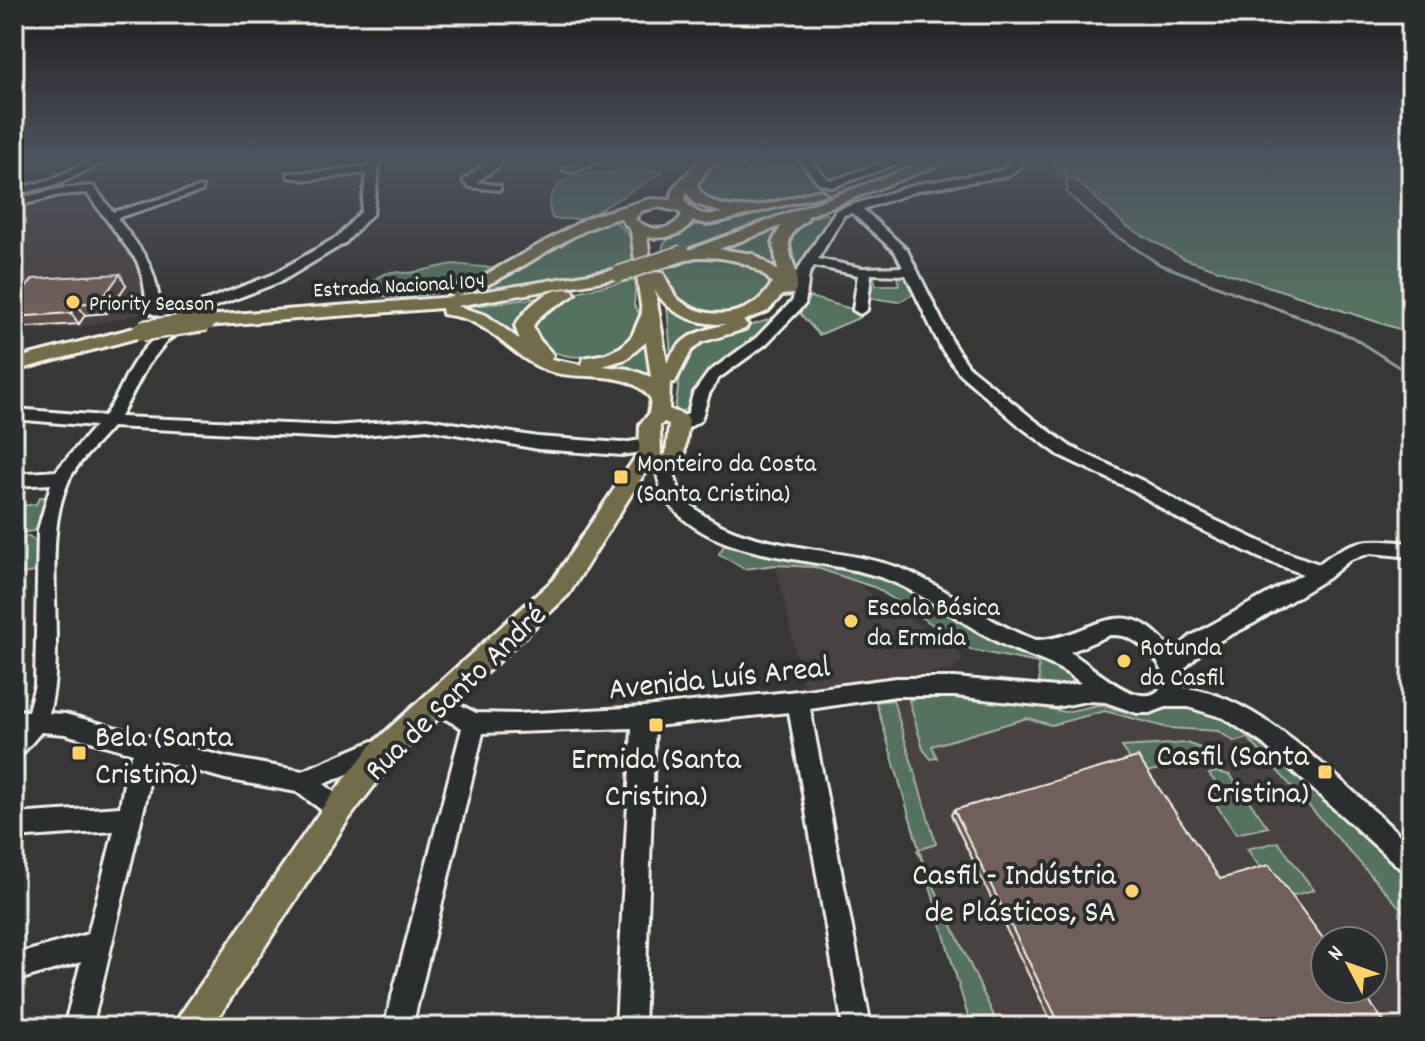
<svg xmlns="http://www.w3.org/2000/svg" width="1425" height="1041" font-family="Dekko,sans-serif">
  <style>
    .built { fill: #494342; fill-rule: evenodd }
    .green { fill: #557160; stroke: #a4b1a4; stroke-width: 2 }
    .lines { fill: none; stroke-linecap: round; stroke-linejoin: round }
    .stream { stroke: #8d9e9d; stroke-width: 3 }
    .minor-casing { stroke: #f4f1e8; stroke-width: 6 }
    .major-casing { stroke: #f4f1e8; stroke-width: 6 }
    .minor { fill: #2a2d2e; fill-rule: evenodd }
    .major { fill: #726c4b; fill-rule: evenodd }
    .major-bridge-far1-casing { stroke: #f4f1e8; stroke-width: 19; stroke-linecap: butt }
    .major-bridge-casing { stroke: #f4f1e8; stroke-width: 24; stroke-linecap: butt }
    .major-bridge-far1 { stroke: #726c4b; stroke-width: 15 }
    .major-bridge { stroke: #726c4b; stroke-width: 19 }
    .wall { fill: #60514d; stroke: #f4f1e8; stroke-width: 2 }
    .shaded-wall { fill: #4e423f; stroke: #f4f1e8; stroke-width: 2 }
    .building { fill: #705e5a; stroke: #f4f1e8; stroke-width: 2 }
    .poi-dot { fill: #ffd166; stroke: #2a2d2e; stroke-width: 3 }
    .labels { text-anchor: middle; stroke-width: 8; stroke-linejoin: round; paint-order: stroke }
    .far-street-label { font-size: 22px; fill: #f4f1e8; stroke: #2a2d2e }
    .far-poi-label { font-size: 22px; fill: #f4f1e8; stroke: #2a2d2e; text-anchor: start }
    .poi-label { font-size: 26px; fill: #f4f1e8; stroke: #2a2d2e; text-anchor: start }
    .near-street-label { font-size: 32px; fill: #f4f1e8; stroke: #2a2d2e }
    .near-poi-label { font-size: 32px; fill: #f4f1e8; stroke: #2a2d2e; text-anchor: end }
  </style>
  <rect width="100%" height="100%" fill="#383737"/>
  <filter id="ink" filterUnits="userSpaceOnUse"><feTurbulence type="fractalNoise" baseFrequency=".0125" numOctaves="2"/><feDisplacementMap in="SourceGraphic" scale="16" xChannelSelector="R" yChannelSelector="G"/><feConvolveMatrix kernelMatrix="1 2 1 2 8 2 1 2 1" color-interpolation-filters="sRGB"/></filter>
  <g filter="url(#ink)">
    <!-- built -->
    <path class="built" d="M83,192L129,247L144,276L148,312L78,328L14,331V194Z
      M776,565L814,567L857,584L954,647L961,657V662L951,671L803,686Z
      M959,691L1065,712L1098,705L1140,715L1184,704L1261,740L1411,876V1027H971L876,702ZM1325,941H1373V989H1325Z"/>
    <!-- green -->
    <path class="green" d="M721,159H747L744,164L749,172L804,162L831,187C786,198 737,220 696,189L697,182Z
      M1052,159H1411V333L1185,259L1126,226L1078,182L1059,175Z
      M659,170L663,172L585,219H553C544,203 553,185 570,178C584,171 640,171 659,170Z
      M860,185L687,248L701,259L740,258L772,279C766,326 654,333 663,245C676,230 697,223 716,222Z
      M825,213L832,217L796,299L753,343L711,372L701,383L692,410L678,411L675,407C679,389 679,363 692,349C717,322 771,334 791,301C805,280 773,242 797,225C805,220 816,217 825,213Z
      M608,219L614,220L633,239V265L571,281L441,298L455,295L587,225Z
      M782,225L784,285C769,254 741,250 709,251Z
      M453,264L501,269C458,291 410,304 362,293L379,276L391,272L410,273Z
      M896,273H906L913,294L899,302L870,298L873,284H867L868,278H874L876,285H899Z
      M636,280L634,305L641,317C639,323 638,331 635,335C616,358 568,364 545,347C538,342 535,333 531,326C545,290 603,287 636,280Z
      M552,296L536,303L521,348C501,327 487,316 459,308Z
      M806,296L862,312L861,317L819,335L798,311Z
      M667,306L681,313L747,318L692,337L671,356Z
      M646,337L651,379L596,366Z
      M40,497H46V506L38,530L14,534V507L36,504Z
      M29,536L36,542V572L14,575V539Z
      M724,545C773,562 824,560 874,576C915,588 946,614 983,634C1012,650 1042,660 1073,675V680L1068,687L1040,691L1038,663L972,650L876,588L814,567L776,565L744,569L719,554Z
      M959,691L1065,712L1098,705L1140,715L1184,704L1212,713L1247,731L1274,752L1273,756L1411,880V920L1248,738L1235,742L1218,731L1168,728L1105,711L1051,725L1027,718L932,746L937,758L931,759L923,749L909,700Z
      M893,700L936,844L917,850L999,1027H971L876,702Z
      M1187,743L1213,753L1223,763L1205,769L1197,759L1140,774L1122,747Z
      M1216,772L1230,775L1268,827L1236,834L1209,794L1221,790L1209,774Z
      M1278,842L1314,890L1282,898L1247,849Z"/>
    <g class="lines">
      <!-- stream -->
      <path class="stream" d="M1060,159L1066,173L1067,193L1110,232L1159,264L1352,337L1411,375"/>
      <!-- minor casing -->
      <g class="minor-casing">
        <path id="minor" d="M96,159H111L58,184L14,195V189L50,180Z
          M370,159H380L373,213L345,243L282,281L214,307L167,341L147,366L120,417L334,426L427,419L538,437L622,443L648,439L656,445L648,451L622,455L538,449L427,429L334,438L112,427C99,443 78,461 69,480C39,544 68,641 49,713L65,714L225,757L302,771L373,741L391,744L394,752L391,760L374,763L324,784L346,802L350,810L346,818L338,822L297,792L225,779L155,759L149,769L148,791L92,1027H64L81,962L14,981V955L88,934L114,831L14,838V814L120,807L127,766L133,753L65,734L41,732L22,754L14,758V710L28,711L35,685L38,530L51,484L14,486V474L56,471L95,426L14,419V409L104,416C117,400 122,381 133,364C145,345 162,331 180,318L162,317L148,312L143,278L137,261L87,193L59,195L14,207V199L59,189L90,186L94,187L113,212L202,187V191L117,218C143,252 155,263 160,307L191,311L204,301L272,275L337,237L361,212L367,173L310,180L288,177V173L321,172L368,166Z
          M492,159H503L497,168L476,182L500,186V190L469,187L463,181L465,179Z
          M590,159H606L573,172L563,170Z
          M798,159H809L827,179L833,180L894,159H910L833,187L819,183Z
          M1010,159H1020V167L1007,176L920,190L863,209L907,250L955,347L970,368L1033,419L1071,447L1145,482L1189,508L1274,548L1319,564C1353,537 1369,539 1411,543V557L1371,553L1351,559L1328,578L1256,622L1205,648L1183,670L1184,688C1262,694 1353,794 1411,845V873L1402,870L1262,743L1224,718L1188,707H1166L1150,713H1137L1105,702L1087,701L1056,707L955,696H896L810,709L871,1027H843L789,712L655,726L644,1027H616L632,728L483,733L412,1027H384L462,728L429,710L426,703L429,696L437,693L476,713L517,714L644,707L798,691L896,678H955L1056,687L1081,683C1055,661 1023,656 994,640C958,621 926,595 888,580C821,554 710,565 665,498C659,488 658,474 655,463L657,459H669C674,469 675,483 681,493C723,553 838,544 902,569C949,588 988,624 1036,640C1092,639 1123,585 1173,652L1191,636L1303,574L1260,558L1177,518L1133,490L1059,455L1021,427L960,374L941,348L906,275L871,274L867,310L860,314L853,310L858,275L814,266L809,274L805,304L766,344L719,378L709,394L701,420L685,430H673L671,426L688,413L693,394L709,372L756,338L793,300L795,274L836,210L918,184L1000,171L1009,166ZM852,213L895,252L903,267L862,268L818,259L844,215ZM1110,635C1117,635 1123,635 1129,638C1142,644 1172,669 1162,686C1143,717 1088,662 1070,652Z"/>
      </g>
      <!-- major casing -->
      <g class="major-casing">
        <path id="major" d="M702,159H716L697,184L699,190C727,224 785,198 820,190L827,194L719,222L707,224L693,221C682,237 665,239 647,237L652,272L663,273C668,281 671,293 679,300C709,323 754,317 772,283C753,260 725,257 698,257C687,257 679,267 667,264V258L934,159H953L808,216L807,220C768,245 807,264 794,294L782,295L768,311L743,321L748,325L745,329L702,342L691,351L675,382L670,383L669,409L686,416L689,421L683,462L644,474L569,594L393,761L348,820L212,1027H175L180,1015L328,800L373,743L553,580L639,452L640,424L649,414L651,399C629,368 585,381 552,372C520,363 502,336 473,322C463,317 453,316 443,314L442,308L206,326L197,321L206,316L454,297L447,292L449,289L476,280L589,217L650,199L671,200L674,187ZM686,192L695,204L723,213C705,216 696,215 685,201ZM658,207L678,211L682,215C671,233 649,232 635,219L641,211ZM620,218L631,231L642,313L632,336L621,347L606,354L583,358L582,365L551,359L553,355C543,341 540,345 533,326C544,307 561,306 575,294L573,290C548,285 527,307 515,326L520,340L486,315L457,306L625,277V271L619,269L457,296C516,280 562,232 620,218ZM781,226L773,241L778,271L753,254L719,249ZM655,290C669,315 698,325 726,324C695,333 683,334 667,363ZM646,342L651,377L629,369L603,366L626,359ZM664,422L669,424L666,454L661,456L660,426Z
          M142,326L151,331L148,335L14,371V359Z"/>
      </g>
      <!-- minor -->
      <use href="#minor" class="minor"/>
      <!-- major -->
      <use href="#major" class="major"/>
      <!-- major-bridge-far1 casing -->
      <g class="major-bridge-far1-casing">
        <path id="major-bridge-far1" d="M619,274L683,253"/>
      </g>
      <!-- major-bridge casing -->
      <g class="major-bridge-casing">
        <path id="major-bridge" d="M142,331L206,321"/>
      </g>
      <!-- major-bridge-far1 -->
      <use href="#major-bridge-far1" class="major-bridge-far1"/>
      <!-- major-bridge -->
      <use href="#major-bridge" class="major-bridge"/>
    </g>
    <!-- wall -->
    <path class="wall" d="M126,285L107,313L85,315L79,324L14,328V302Z
      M954,810L1220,879L1388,1027H1054L951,815Z"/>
    <!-- shaded-wall -->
    <path class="shaded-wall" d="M120,274L126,285L107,313L100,302Z
      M77,304L85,315L79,324L71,313Z"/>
    <!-- building -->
    <path class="building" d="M120,274L100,302L77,304L71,313L14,317V302L33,279Z
      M1138,757L1220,879L1269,865L1325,941V989H1360L1388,1027H1061L954,810Z"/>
  </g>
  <!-- sky -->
  <linearGradient id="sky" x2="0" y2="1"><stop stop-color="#1f1e1e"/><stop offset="0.52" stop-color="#4d535e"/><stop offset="1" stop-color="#4d535e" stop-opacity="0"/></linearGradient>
  <rect width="1425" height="305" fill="url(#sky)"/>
  <!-- markers -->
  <g class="poi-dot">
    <circle cx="73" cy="302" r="8"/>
    <rect x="613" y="469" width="16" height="16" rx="4"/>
    <circle cx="851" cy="621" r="8"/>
    <circle cx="1124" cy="661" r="8"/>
    <rect x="648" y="717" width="16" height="16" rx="4"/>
    <rect x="71" y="745" width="16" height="16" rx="4"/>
    <rect x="1317" y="764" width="16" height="16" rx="4"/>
    <circle cx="1132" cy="891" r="8"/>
  </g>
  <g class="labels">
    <!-- far-street labels -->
    <g class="far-street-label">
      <text transform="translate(399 284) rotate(-3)" y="8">Estrada Nacional 104</text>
    </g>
    <!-- far-poi labels -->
    <g class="far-poi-label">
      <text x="89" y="310">Priority Season</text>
    </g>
    <!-- poi labels -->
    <g class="poi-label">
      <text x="637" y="471">Monteiro da Costa<tspan x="637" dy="30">(Santa Cristina)</tspan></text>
      <text x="867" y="615">Escola Básica<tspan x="867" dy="30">da Ermida</tspan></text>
      <text x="1140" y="655">Rotunda<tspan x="1140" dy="30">da Casfil</tspan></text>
    </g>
    <!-- near-street labels -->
    <g class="near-street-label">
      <text transform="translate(719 676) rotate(-6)" y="11">Avenida Luís Areal</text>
      <text transform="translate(454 691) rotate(-44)" y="11">Rua de Santo André</text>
    </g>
    <!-- near-poi labels -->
    <g class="near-poi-label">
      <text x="95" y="746" text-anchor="start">Bela (Santa<tspan x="95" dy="37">Cristina)</tspan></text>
      <text x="1309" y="765">Casfil (Santa<tspan x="1309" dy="37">Cristina)</tspan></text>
      <text x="656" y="768" text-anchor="middle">Ermida (Santa<tspan x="656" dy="37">Cristina)</tspan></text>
      <text x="1116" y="884">Casfil - Indústria<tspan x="1116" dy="37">de Plásticos, SA</tspan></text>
    </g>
  </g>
  <!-- margin -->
  <rect width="1425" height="1041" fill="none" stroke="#2a2d2e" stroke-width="48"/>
  <rect x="24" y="24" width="1377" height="993" fill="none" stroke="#f4f1e8" stroke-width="3" filter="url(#ink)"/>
  <!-- north arrow -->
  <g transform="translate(1349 965) rotate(311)"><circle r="38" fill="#2a2d2e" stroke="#7b7b78" stroke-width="2"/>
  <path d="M0-6L14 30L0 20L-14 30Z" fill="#ffd166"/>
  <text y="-12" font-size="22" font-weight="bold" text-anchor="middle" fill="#f4f1e8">N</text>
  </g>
</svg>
